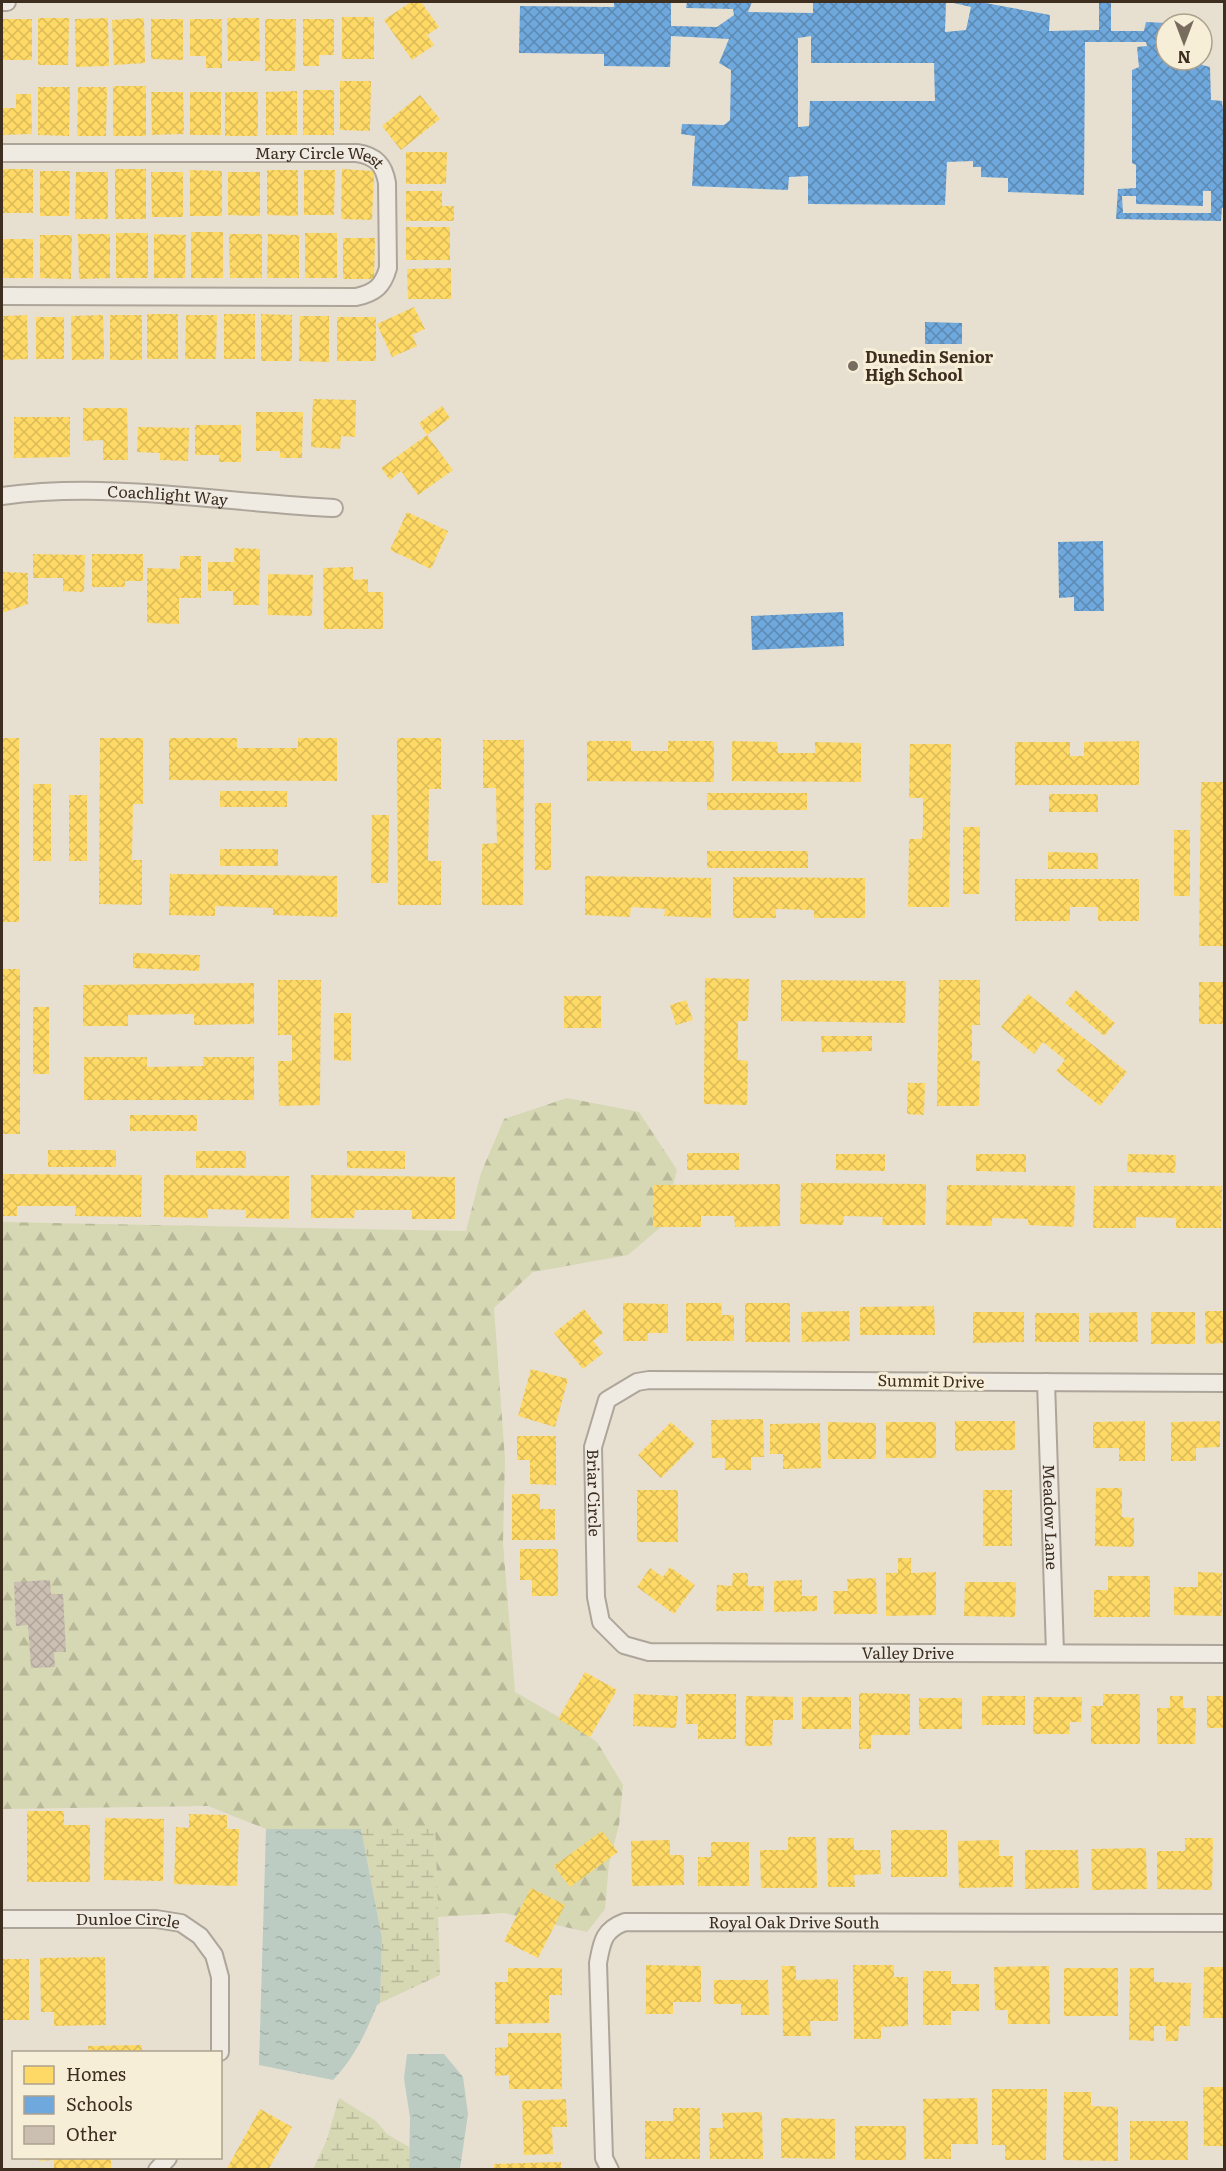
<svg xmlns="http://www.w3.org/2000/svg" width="1226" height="2171" font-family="Literata,serif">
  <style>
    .forest { fill: url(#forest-firs) }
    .wetland { fill: url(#wetland-marsh) }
    .water { fill: url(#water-ripples) }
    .homes { fill: url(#homes-cross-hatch) }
    .schools { fill: url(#schools-cross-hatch); fill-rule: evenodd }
    .building { fill: url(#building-cross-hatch) }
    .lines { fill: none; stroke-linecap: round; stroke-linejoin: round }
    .minor-casing { stroke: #ada599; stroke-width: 20 }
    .minor { stroke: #efebe3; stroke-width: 16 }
    .poi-dot { fill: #786c5e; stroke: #f7eed8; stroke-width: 2 }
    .labels { text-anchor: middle; stroke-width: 6; stroke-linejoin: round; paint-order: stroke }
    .street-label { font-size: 16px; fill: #3d2e20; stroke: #f7eed8 }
    .poi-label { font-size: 16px; font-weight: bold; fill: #3d2e20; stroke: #f7eed8; text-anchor: start }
  </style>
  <defs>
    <pattern id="forest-firs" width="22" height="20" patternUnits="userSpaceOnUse" patternTransform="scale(1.5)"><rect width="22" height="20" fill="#d6d7b3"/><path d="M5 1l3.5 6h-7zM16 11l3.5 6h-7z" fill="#b9b99a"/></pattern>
    <pattern id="wetland-marsh" width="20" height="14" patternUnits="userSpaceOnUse" patternTransform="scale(1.5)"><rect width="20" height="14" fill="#d6d7b3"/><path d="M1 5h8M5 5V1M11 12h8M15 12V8" fill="none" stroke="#b9b99a"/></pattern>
    <pattern id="water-ripples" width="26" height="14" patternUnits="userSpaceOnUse" patternTransform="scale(1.5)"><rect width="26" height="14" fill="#bcccc2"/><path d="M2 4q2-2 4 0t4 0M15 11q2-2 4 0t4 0" fill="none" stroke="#a2b0a6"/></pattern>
    <pattern id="homes-cross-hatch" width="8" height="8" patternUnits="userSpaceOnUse" patternTransform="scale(1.5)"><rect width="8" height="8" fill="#ffd966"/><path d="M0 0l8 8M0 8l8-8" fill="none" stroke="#dbbb58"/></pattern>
    <pattern id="schools-cross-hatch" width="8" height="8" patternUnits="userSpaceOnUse" patternTransform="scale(1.5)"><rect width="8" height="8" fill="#6fa8dc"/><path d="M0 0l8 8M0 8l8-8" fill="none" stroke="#5c89b2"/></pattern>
    <pattern id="building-cross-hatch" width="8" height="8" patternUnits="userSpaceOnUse" patternTransform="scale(1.5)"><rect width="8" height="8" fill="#cbbfb2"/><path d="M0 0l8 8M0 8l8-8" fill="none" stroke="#afa499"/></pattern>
  </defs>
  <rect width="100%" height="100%" fill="#e7e0d1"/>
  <!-- forest -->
  <path class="forest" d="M567,1098L639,1112L677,1170L662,1226L628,1255L533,1272L494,1308L505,1459L503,1543L515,1692L564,1720L597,1742L623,1785L619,1825L609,1863L605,1909L587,1932L504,1913L438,1917L435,1829H266L208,1806L2,1809V1222L466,1231L481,1173L504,1119Z"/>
  <!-- wetland -->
  <path class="wetland" d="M361,1829H435L440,1975L380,2003L382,1938Z
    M339,2098L376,2121L387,2134L409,2147V2169H313L326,2142Z"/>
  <!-- water -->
  <path class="water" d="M266,1829H361L382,1938L380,2003L377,2005C366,2033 354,2058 333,2080L259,2065Z
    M407,2054H444L463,2077L468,2114L460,2169H409L410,2118L404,2078Z"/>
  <!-- homes -->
  <path class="homes" d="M411,2H421L439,27L427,35L434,45L412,60L384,20Z
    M342,17H374V59H342Z
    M38,18H69L68,65H38Z
    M108,18L109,66L76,67L75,19Z
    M144,18L145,63L114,65L112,20Z
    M227,18H259L260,61H228Z
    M2,19H32V60H2Z
    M151,19H183V60L151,59Z
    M190,19H222V68H206V56H190Z
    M265,19H296L295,71H265Z
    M303,19H334V55H319V66H303Z
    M340,81H371L370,131L340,130Z
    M113,86H146V136H113Z
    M38,87H70L69,136L38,135Z
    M78,87H107L106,136H77Z
    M303,90H334V135H303Z
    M297,91V135H266V92Z
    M151,92H183L184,134L152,135Z
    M190,92H221V135H190Z
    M225,92H258V136H225Z
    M16,94H31L32,134L2,135V108H16Z
    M420,95L440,119L401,150L382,126Z
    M406,152H447L446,184H406Z
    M2,169H33V213H2Z
    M115,169H146V219H115Z
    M342,169L374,171L372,220L341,219Z
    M190,170L222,171V216H190Z
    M267,170H298V216L267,215Z
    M304,170H335L334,215H304Z
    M40,171H70L69,216H40Z
    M76,172H108V219H75Z
    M151,172H183V217H152Z
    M228,172H260V216L228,215Z
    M406,191H442V206H454V221H406Z
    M406,227H450V260H406Z
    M191,232H223V278H191Z
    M116,233H148V278H116Z
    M305,233H337V278H305Z
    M78,234H110V278L79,279Z
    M154,234L186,235L185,278H154Z
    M229,234H262V278H230Z
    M268,234L299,235V278H267Z
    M40,235H72L71,279L40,278Z
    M343,238H375L374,279H343Z
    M3,239H33V278H2Z
    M451,268V299H408L407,269Z
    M414,307L425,329L412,335L417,346L392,357L377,324Z
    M147,314H178V359H147Z
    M224,314H255V359H224Z
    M261,314L292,315V361H261Z
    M27,315L28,359L2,360V316Z
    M103,315L104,359L72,360L71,316Z
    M110,315H142V360H110Z
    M186,315H217L216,359H185Z
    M300,316H329V362L299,361Z
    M36,317H64V359H36Z
    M337,317H376V361H337Z
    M313,399L356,400L355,437L341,436L340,449L311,447Z
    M442,406L450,418L427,435L419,423Z
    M83,408H127L128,460H103V440L83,441Z
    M256,412H303L302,458H280V451H256Z
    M14,417H70V457L14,458Z
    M195,425H241V462H219V455H195Z
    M138,427L189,428L188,461L160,460V453L137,452Z
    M427,435L453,470L418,495L401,471L390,480L381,468Z
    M407,512L448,531L431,569L390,550Z
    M234,548L260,549L259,605H233V591H208V562H234Z
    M33,554L85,555L84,592L63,591V578H33Z
    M92,554H143V581H125V587H92Z
    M180,556H201V598H179V624L147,623V568L180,569Z
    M353,567V580L368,579V592H383V629H324L323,568Z
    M2,572L28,573V604L2,613Z
    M268,574L313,575L312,616L268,615Z
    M2,738H19V922H2Z
    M100,738H143V804H133L132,860H142V905L99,904Z
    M169,738H237V748H298V738H337V781L169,780Z
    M397,738H441V789H429L428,861H441V905H398Z
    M483,740H524L523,905H482V844L497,843L496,788H483Z
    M587,741H631V751H668V741H714V782L587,781Z
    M732,741L777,742L778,753H815V742L861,743V782L732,781Z
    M1139,741V785H1015V742H1070V756H1084V742Z
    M910,744H951L949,907H908L909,839H922L923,826V798H909Z
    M1201,782H1224V946H1199Z
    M33,784H51V861H33Z
    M220,791H287V807H220Z
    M707,793H807V810H707Z
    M1049,794H1098V812H1049Z
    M69,795H87V861H69Z
    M535,803H551V870H535Z
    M372,815H389L388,883H371Z
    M963,827H980L979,894H963Z
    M1174,830H1190V896H1174Z
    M220,849H278V866H220Z
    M707,851H808V868H707Z
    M1048,852L1098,853V869H1048Z
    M170,874L337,876V917L273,915V908L215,906V916L169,915Z
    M585,876L711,878V918L664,916L665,909L631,907L630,917L585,915Z
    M733,877L865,878V918H814V910L776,909V918H733Z
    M1015,879H1139V921H1098V907H1070V921H1015Z
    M133,953L200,955L199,971L133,968Z
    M2,969H20V1134H2Z
    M705,978L749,979L748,1021H738V1060L748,1061L747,1105L704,1104Z
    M278,980H321L320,1105L279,1106L278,1061H292V1035H278Z
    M781,980L906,981L905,1023L781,1021Z
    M939,980H980V1025H972V1061H980L979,1106H937Z
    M1199,982H1224V1024H1199Z
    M254,983V1024L194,1025V1014L128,1015V1026H83V985Z
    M1076,990L1115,1023L1104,1036L1065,1003Z
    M1028,994L1127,1072L1100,1106L1056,1071L1065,1060L1043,1042L1034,1054L1001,1027Z
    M564,996H601V1028H564Z
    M686,1000L693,1020L676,1025L670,1005Z
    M33,1007H49V1074H33Z
    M334,1013H351V1061L334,1060Z
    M821,1036H872V1051L822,1052Z
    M84,1057H147V1067L203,1066V1057H254V1100H84Z
    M908,1083H925L924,1115L907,1114Z
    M130,1115H197V1131H130Z
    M48,1150H116V1167H48Z
    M196,1151H246V1168H196Z
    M347,1151H405V1169L347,1168Z
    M687,1153H739V1170H687Z
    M836,1154H885V1171L836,1170Z
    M976,1154H1026V1172L976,1171Z
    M1128,1154L1176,1155L1175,1173L1127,1172Z
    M2,1174L142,1175L141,1217L75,1216L76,1206H17V1216H2Z
    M164,1175L289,1176V1219L246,1218V1210L207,1209L208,1218L164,1217Z
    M311,1175L455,1177V1219H412V1210H355L354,1218H311Z
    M801,1183L926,1184L925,1225H882L883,1217L844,1216L843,1225L800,1224Z
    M780,1184V1226L735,1227L734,1216H701V1227H653V1185Z
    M947,1185L1075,1186L1074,1227L1028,1225V1219L992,1218V1226L946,1225Z
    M1094,1186H1222L1221,1228H1176V1218L1136,1217V1228H1093Z
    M623,1303L668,1304V1333H648V1341H623Z
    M686,1303H721L722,1315H734V1341H686Z
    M745,1303H790V1342H745Z
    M934,1306L935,1335H860V1307Z
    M584,1309L603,1333L593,1341L603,1353L583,1369L554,1333Z
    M849,1311L850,1341L802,1342L801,1312Z
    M1205,1311H1224V1343L1206,1344Z
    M973,1312H1024V1342L973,1343Z
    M1137,1312L1138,1342H1089V1313Z
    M1151,1312H1195V1344H1151Z
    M1035,1313H1079V1342H1035Z
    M531,1369L568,1379L555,1427L518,1416Z
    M763,1419L764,1457H751V1470H725V1458H712L711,1420Z
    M955,1421H1015V1450L955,1451Z
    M1145,1421V1461H1119V1448H1093V1422Z
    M1220,1421V1447L1196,1448V1461H1171V1422Z
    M671,1422L695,1444L661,1478L638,1455Z
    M828,1422L876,1423V1459H828Z
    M886,1422H936V1458H886Z
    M820,1423L821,1468L783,1469V1454H770V1424Z
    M517,1436H556V1485L530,1484V1460H517Z
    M1096,1488H1122V1517L1134,1518V1547L1095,1546Z
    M637,1490H678V1542H637Z
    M983,1490H1012V1546H983Z
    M512,1494H540V1509H555V1540H512Z
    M520,1549H558V1596H532V1580H520Z
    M898,1558H911V1573L936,1572V1615L886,1616V1573H898Z
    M670,1567L695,1585L674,1614L637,1587L650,1568L663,1577Z
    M1198,1572L1222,1573V1616L1174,1615V1587H1198Z
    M733,1573H748V1586H764L763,1611H716L717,1585L732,1586Z
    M1108,1576H1150V1617H1094V1590H1108Z
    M876,1578L877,1614H834L833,1591H848L847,1579Z
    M802,1580V1596H817V1611L774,1612V1581Z
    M965,1582H1016L1015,1617L964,1616Z
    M585,1672L617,1690L590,1737L558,1719Z
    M859,1693L910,1694V1735H871V1749H859Z
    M634,1694L678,1696L676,1728L633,1726Z
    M686,1694H736V1739H698V1724H686Z
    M1103,1694H1140V1744H1091V1706H1103Z
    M746,1696L793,1697V1720H773L772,1746H745Z
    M982,1696H1025V1725H982Z
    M1170,1696H1183V1708H1196L1195,1744H1157V1708H1170Z
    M1207,1696H1224V1728H1207Z
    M802,1697H851V1729H802Z
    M1034,1697H1082L1081,1722H1070L1069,1734H1033Z
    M919,1698H962V1729H919Z
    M27,1811H64V1825H90V1882H27Z
    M189,1814L227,1815V1829H239L237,1886L174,1884L176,1827L189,1828Z
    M105,1818L164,1819L163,1881L104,1880Z
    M891,1830H947V1877H891Z
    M602,1831L618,1852L570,1887L554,1866Z
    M788,1837H816L817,1888H761L760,1850H788Z
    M827,1838H854V1850H880L881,1874L854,1875L855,1887H828Z
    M1185,1838H1213L1212,1890L1157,1889V1851H1185Z
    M670,1840V1855H684V1885L632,1886L631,1841Z
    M999,1840V1856H1013V1887L959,1888L958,1841Z
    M711,1842H749V1886H698V1857H711Z
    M1146,1848L1147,1889L1092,1890L1091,1849Z
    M1025,1850H1078L1079,1888L1025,1889Z
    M531,1888L565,1905L538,1958L504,1941Z
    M105,1957L106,2025L54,2026V2012H41L40,1958Z
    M2,1959H29V2020H2Z
    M646,1965L701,1966V2002H673V2014H646Z
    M853,1965H894V1977H908V2026L881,2027V2039H854Z
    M782,1966H796V1980L838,1979V2021H810L811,2036H783Z
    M1049,1966L1050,2024H1008V2010H995L994,1967Z
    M1204,1967H1224V2018H1203Z
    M508,1968H562V1995H549V2023L495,2024V1982H508Z
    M1064,1968H1118V2016H1064Z
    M1130,1968H1154V1982L1191,1983L1190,2026H1179L1178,2041H1166V2026H1154V2041L1129,2040Z
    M923,1971H951V1984H979V2011H951V2025H923Z
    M714,1980H768L769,2015H741V2004H714Z
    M508,2033H561L562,2089H509V2075L495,2076V2048L508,2047Z
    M142,2045V2052H88V2046Z
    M1203,2087H1224V2146H1204Z
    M992,2089H1047L1046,2160H1005V2145H992Z
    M1064,2092H1091V2106L1118,2107V2161L1063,2160Z
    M977,2098L978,2144H951V2159H924L923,2099Z
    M566,2099L567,2127H552L553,2154L524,2155L522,2101Z
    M673,2108H700V2159H645V2121H673Z
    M260,2109L292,2127L268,2170H226Z
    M762,2112L763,2159H710L709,2128H723L722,2113Z
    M781,2118L835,2119V2159L781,2158Z
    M1130,2121H1188V2160H1130Z
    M855,2126H906V2160H855Z
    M39,2158H111V2170H54V2160L39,2161Z
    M561,2162V2170H494V2164Z"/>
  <!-- schools -->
  <path class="schools" d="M614,2H671V26L717,27L734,15L733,9L686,8L687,2H752L748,12L813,13V2H946L945,32L966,30L971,7L949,2H980L1050,15L1049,31L1099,30V2H1111V31H1144L1146,22L1166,23V60H1203L1202,65L1210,67L1211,100L1222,101L1223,110H1224V208H1222L1221,221L1116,219L1118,189L1136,188V165L1132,163V70L1139,67L1137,47L1147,46L1146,42H1085L1084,195L1008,192V178L981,177V167H973V161L947,162L945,205L808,204V176L789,177L788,190L692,186L695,136L681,134L682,124L724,125L730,120L731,70L719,63L729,39L671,36L670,67L604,66V54L519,53L520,6L614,7ZM811,36V63H934L935,101H810L809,126L798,127V38ZM1203,191H1211V213H1123L1122,196H1136V204L1203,206Z
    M925,322L962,323V344H925Z
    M1103,541L1104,611H1074V597L1059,598L1058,542Z
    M843,612L844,646L752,650L751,616Z"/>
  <!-- building -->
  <path class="building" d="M50,1580L51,1594H63L66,1652H54L55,1667L31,1668L28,1625L16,1626L14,1582Z"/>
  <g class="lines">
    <!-- minor casing -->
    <g class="minor-casing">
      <g id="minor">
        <path d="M2,2H7"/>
        <path id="s1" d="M2,153H357C376,156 384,165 387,183L388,268C383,286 375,293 356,297L2,296"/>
        <path id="s2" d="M2,496C113,481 223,503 334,508"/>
        <path id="s3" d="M1046,1382L1055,1652"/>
        <path id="s4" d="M1224,1383L649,1380L637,1382L607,1400L593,1447L596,1597L601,1622L624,1645L649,1652L1224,1654"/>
        <path id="s5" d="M2,1919H156L181,1923L200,1936L214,1955L220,1977V2052"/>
        <path d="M157,2170L168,2158"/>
        <path id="s6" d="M610,2170L604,2158L598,1963C602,1942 603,1930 625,1922L1224,1923"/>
      </g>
    </g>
    <!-- minor -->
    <use href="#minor" class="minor"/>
  </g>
  <!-- markers -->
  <circle class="poi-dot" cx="853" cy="366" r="6"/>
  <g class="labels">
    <!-- street labels -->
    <g class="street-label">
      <text dy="6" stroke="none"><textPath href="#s1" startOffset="318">Mary Circle West</textPath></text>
      <text dy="6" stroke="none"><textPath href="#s2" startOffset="166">Coachlight Way</textPath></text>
      <text transform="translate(931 1381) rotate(1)" y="6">Summit Drive</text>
      <text dy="6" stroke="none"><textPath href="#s4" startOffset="717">Briar Circle</textPath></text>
      <text dy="6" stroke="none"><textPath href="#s3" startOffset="135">Meadow Lane</textPath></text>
      <text dy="6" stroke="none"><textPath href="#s4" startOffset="1164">Valley Drive</textPath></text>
      <text dy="6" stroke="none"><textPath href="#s6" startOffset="430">Royal Oak Drive South</textPath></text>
      <text dy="6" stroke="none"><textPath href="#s5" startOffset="126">Dunloe Circle</textPath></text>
    </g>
    <!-- poi labels -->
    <g class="poi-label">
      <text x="865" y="363">Dunedin Senior<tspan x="865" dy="18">High School</tspan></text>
    </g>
  </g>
  <!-- border -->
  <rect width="1226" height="2171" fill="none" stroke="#3d2e20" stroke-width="6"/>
  <!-- legend -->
  <rect x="12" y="2051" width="210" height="108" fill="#f7eed8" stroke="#ada18e" stroke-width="1.5"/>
  <rect x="24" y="2066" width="30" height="18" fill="#ffd966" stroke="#ada18e" stroke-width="1.5"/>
  <text x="66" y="2081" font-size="18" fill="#3d2e20">Homes</text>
  <rect x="24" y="2096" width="30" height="18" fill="#6fa8dc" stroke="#ada18e" stroke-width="1.5"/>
  <text x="66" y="2111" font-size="18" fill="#3d2e20">Schools</text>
  <rect x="24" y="2126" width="30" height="18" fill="#cbbfb2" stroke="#ada18e" stroke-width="1.5"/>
  <text x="66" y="2141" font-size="18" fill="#3d2e20">Other</text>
  <!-- north arrow -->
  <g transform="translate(1184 42) rotate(180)"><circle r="28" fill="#f7eed8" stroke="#ada18e" stroke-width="1.5"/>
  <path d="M0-4.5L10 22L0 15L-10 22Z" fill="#786c5e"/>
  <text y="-9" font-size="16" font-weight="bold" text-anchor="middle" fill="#3d2e20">N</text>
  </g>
</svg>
